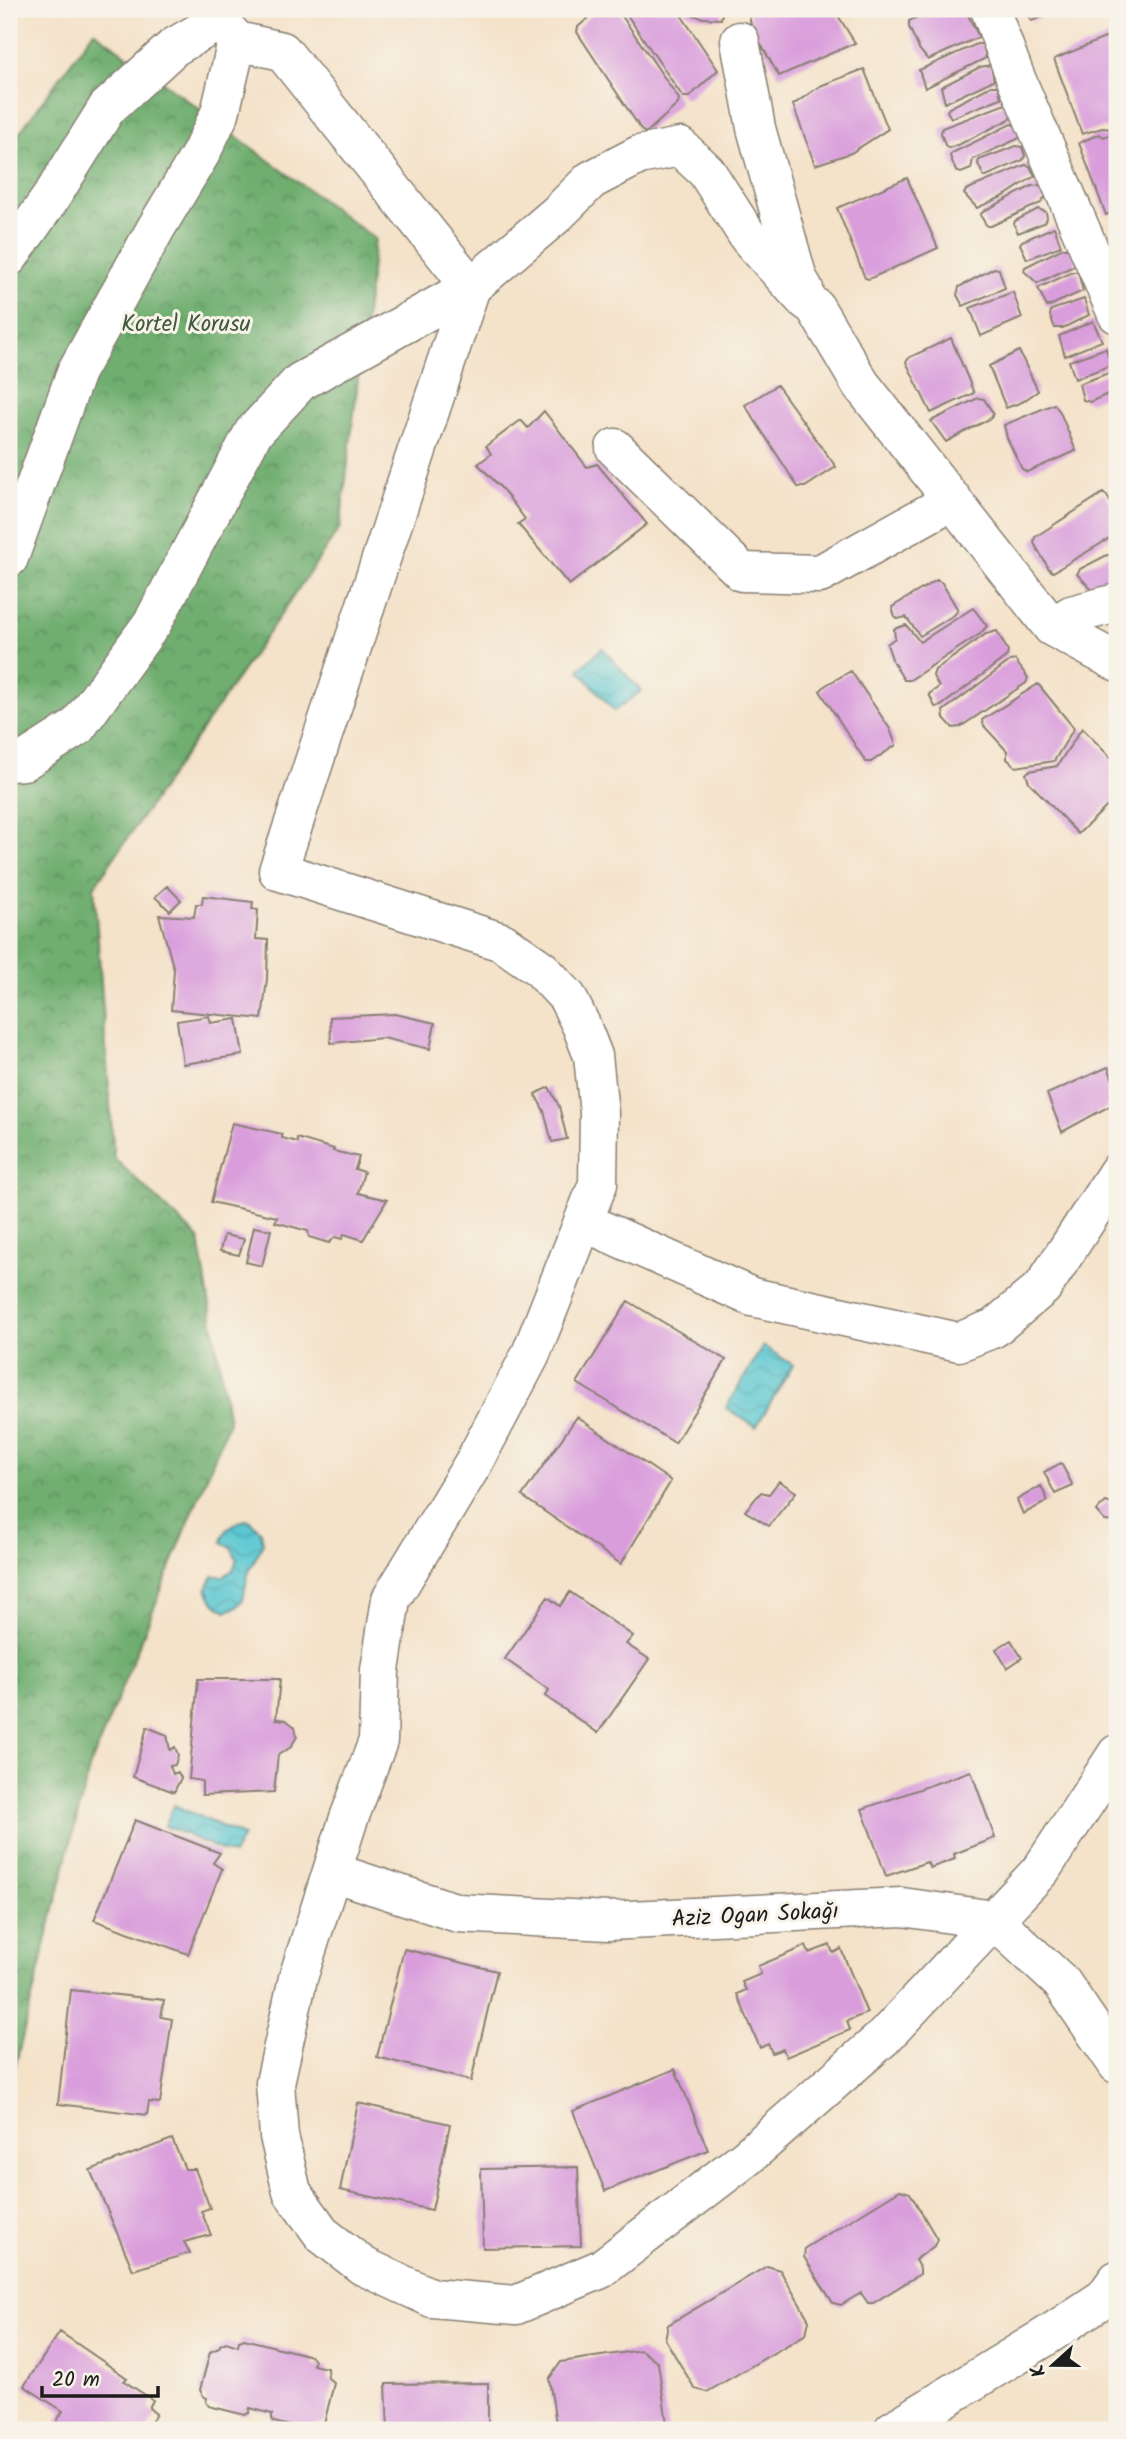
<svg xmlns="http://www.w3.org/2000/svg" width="1126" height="2439" font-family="Kalam,sans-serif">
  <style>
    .forest { fill: url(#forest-crowns); stroke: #466546; stroke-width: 2 }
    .water { fill: url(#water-waves); stroke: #3c7277; stroke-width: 2 }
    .building { fill: #d99ddc }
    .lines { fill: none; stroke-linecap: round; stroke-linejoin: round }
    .minor-casing { stroke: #887f72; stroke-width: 41 }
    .minor { stroke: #fff; stroke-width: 38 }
    .labels { text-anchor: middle; stroke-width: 6; stroke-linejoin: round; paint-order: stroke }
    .park-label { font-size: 23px; fill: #425940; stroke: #f7f3e8 }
    .street-label { font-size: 23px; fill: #1c1c1c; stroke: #f7f3e8 }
  </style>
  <defs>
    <pattern id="forest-crowns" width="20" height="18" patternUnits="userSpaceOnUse" patternTransform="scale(1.75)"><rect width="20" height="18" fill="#6fae70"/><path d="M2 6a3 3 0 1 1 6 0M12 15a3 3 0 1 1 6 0" fill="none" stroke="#5a8d5b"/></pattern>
    <pattern id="water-waves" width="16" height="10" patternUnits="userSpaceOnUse" patternTransform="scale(1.75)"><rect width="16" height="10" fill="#5bc8d2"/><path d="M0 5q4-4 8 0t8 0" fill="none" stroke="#4fabb4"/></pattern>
  </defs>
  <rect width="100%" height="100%" fill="#f7f3e8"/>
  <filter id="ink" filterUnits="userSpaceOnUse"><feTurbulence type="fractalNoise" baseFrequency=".0143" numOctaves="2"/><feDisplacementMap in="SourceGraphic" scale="14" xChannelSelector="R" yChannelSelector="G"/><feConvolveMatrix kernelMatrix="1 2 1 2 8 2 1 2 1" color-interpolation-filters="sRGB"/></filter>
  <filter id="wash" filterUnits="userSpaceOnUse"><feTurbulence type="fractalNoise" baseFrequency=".00686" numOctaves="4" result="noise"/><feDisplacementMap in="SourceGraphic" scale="28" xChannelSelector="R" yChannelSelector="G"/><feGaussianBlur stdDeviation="1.57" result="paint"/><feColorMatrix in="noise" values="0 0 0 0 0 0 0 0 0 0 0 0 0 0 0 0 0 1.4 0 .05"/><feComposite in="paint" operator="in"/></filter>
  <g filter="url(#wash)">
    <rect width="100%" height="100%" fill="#f4e2c9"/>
    <!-- forest -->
    <path class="forest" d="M94,31L375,239L340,528L94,887L114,1158L199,1239L229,1422L89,1769L9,2091V147Z"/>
    <!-- water -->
    <path class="water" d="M602,648L641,691L614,711L579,670Z
      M763,1346L793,1365L756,1427L726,1408Z
      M249,1520L261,1532L263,1543L248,1574L243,1599L237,1607L227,1611C215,1606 211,1600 207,1588L213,1576H224L233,1570L237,1559L231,1547L222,1542C225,1527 235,1521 249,1520Z
      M174,1805L243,1836L233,1855L165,1826Z"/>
    <g id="blocks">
      <!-- building -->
      <path class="building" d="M598,9H617L679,99L678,104L646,133L642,131L577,32L578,27Z
        M623,9H677L718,70L689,97H683Z
        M685,9H723L721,19L703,18L686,13Z
        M759,9H834L855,43L779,76L751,27L749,13Z
        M933,9H965L979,37L928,60L919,49L909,27V21Z
        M1026,9H1063L1031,21Z
        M1117,33V123L1113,129L1102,128L1082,134L1054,59Z
        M977,44H983L986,58L925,88L919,70Z
        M991,65L994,80L945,103L941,87L980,67Z
        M864,69L888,129L851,153L815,165L793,105L820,86Z
        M991,86H998L1001,98L951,118L947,111L949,108Z
        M1008,103L1013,115L1012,118L960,144L948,148L945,145L941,133L942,128Z
        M1011,124L1017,126L1020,138L973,159L971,169L961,173L956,171L950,156L952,153Z
        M1117,132V211L1106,215L1079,143L1099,134L1104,137Z
        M1016,146L1022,147L1025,156L1023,160L984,177L978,164L979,160Z
        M1025,165L1030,166L1035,176L1004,196L977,208L964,194L966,190Z
        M907,178L938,248L869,279L865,278L837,208Z
        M1042,185L1046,196L1041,203L991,226H987L980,215L984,211L1032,186Z
        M1038,209L1046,212L1047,218L1044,223L1018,233L1014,224L1015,221Z
        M1054,227L1061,246L1027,259L1020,244L1022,241Z
        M1063,248H1070L1076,261L1074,266L1037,283L1024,271L1025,267Z
        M994,268L999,269L1005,288L963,306L957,295L959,287Z
        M1073,272H1078L1083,291L1047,307L1038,288Z
        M1013,292L1022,318L981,336L970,308Z
        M1084,299L1089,315L1063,328H1055L1050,316L1051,310Z
        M1093,321L1102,341L1065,356L1059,336Z
        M951,338L974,393L931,413L906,362L910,357Z
        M1106,348L1111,365L1075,379L1069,361Z
        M1019,351L1038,391L1022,402L1006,408L989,366Z
        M1117,370V390L1090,402L1083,400L1079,384Z
        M777,385L836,467L805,487H798L745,405Z
        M978,398L984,399L993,413L991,418L946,442L931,421Z
        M1054,404L1060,412L1076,451L1027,472L1022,469L1007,438L1004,425Z
        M544,411L587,467L597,464L647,524L569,585L518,524L525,519L503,490L478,464L491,454L486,446L521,420L528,428Z
        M1103,493L1107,496L1117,513V534L1053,572L1049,569L1034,543L1035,537Z
        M1107,555H1117V591L1095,593L1077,574L1080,569Z
        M937,580L942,583L958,610L954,615L920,636L906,617L898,619L895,617L892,607Z
        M973,608L987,626L980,634L910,680H904L893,662L887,644L895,638L894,629L906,625L920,642Z
        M997,631L1008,651L1007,656L941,706L935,707L929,694L939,687L933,676L935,670L986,634Z
        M1015,660L1028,678L1026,683L960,727L953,728L944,718L943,711L1010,661Z
        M851,671L890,729L896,745L871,762H866L820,691L826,685Z
        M1038,684L1074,728L1054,761L1016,767L1007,759V751L984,726L982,720Z
        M1082,728L1117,764V797L1078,834L1029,782L1026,774L1029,771L1057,766Z
        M167,886L181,900L170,911L155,897Z
        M203,896L253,902L252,909L258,910L256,939L268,940L267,979L262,1019L171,1010L174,970L159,915L194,917L196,904H202Z
        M395,1014L435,1023L430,1049L383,1038L331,1043L330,1017Z
        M209,1016L211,1023L237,1019L243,1055L183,1064L177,1021Z
        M1108,1067L1117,1089V1102L1062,1132L1047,1094Z
        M549,1087L559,1106L567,1139L552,1142L544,1111L535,1094Z
        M232,1123L282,1134V1138L297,1142V1138L334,1149L333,1151L359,1157L355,1169L364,1172L358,1193L387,1200L363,1240L344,1234L342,1239L335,1237L329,1243L309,1237L308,1231L275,1222L277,1217L211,1202Z
        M254,1227L271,1230L262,1266L246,1262Z
        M224,1235L244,1239L239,1255L220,1251Z
        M628,1301L726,1360L675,1443L577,1383Z
        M577,1417L671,1481L621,1564L522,1496Z
        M1061,1463L1073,1486L1055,1494L1044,1472Z
        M779,1481L796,1492L769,1526L745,1511L761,1492L769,1494Z
        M1041,1486L1048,1501L1023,1514L1017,1500Z
        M1106,1502L1117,1506V1522L1105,1521L1096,1511Z
        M570,1592L633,1636L626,1644L649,1659L598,1733L545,1696L549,1690L505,1659L548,1597L560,1606Z
        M1011,1640L1022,1658L1007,1668L996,1649Z
        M198,1679H280L276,1719L286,1720L295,1727L297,1736L291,1747L278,1755L274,1792L202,1795V1781L189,1779Z
        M147,1727L167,1735L170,1750L175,1747L178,1755L175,1765L170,1766L173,1774L178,1772L181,1778L174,1792L133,1777Z
        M971,1771L995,1838L954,1854L955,1859L930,1868L927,1862L886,1876L862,1809Z
        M135,1820L220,1853L213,1863L222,1869L188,1954L94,1920Z
        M830,1945L833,1953L841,1949L867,2013L847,2021L850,2030L786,2057L783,2049L772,2053L768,2044L760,2048L737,1994L746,1990L742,1982L761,1974L758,1966L806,1946L809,1953Z
        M404,1949L497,1971L471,2081L377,2057Z
        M71,1990L164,2000L161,2017L172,2019L160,2103L149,2102L147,2115L58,2104Z
        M675,2069L708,2150L605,2191L573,2111Z
        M358,2103L450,2124L432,2210L340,2190Z
        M172,2139L185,2169H195L210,2208L201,2211L211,2235L184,2242L190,2253L133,2270L90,2170Z
        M578,2167L581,2246L483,2248L481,2169Z
        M900,2190L910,2193L937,2239L934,2246L915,2260L920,2269V2274L873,2303H868L861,2293L841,2305L833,2303L804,2257L805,2248Z
        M767,2266L780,2270L809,2320L806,2334L707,2392L695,2389L665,2339L668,2325Z
        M60,2332L127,2378L124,2381L153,2400L149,2408L156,2414L147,2429L70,2430L57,2421L63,2411L24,2386Z
        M244,2339L311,2356L314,2360L313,2365L327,2368L328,2378L334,2383L324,2424H315L314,2429L305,2430L274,2422L272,2419V2414L250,2408L249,2413L245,2415L209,2406L206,2402L207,2398L203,2396L200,2390L210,2352L219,2348L220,2345L226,2342L238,2346L239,2341Z
        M641,2350L658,2363L668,2430H557L549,2379L561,2362Z
        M488,2383V2430H388L386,2384Z"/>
    </g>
  </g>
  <g filter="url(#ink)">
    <use href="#blocks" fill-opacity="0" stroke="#887f72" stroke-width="2"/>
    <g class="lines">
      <!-- minor casing -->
      <g class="minor-casing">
        <path id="minor" d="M990,9L1015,76L1117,314
          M237,41L282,51L471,287
          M740,41L756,128L798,279L804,289
          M9,257L52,196L107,108L174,47L219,21L237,41L220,113L201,153L156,228L76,372L9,558
          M471,287L278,871L502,942L541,969L567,997L581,1025L593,1056L599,1113L598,1184L530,1356L474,1462L391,1599L380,1670L378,1741L348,1821L298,1978L275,2083L279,2136L292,2192L323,2235L363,2266L432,2298L516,2305L601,2269L747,2157L883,2038L1041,1870L1117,1754
          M615,448L742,572L820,574L953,500
          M1052,627L1071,615L1117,603
          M9,762L24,761L77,727L153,622L253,433L300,382L471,287L557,214L591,180L639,155L680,147L706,171L749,238L804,299L815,307L860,383L1052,627L1117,662
          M584,1222L752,1297L959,1342L994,1328L1043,1287L1117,1173
          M332,1872L458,1913L608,1921L902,1907L994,1920L1062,1983L1117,2064
          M893,2430L1045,2337L1104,2298L1117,2280"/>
      </g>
      <!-- minor -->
      <use href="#minor" class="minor"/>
    </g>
  </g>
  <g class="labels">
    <!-- park labels -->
    <g class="park-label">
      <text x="186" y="331">Kortel Korusu</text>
    </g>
    <!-- street labels -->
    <g class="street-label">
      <text transform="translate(755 1914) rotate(-3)" y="8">Aziz Ogan Sokağı</text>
    </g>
  </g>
  <!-- margin -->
  <rect width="1126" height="2439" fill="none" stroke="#f7f3e8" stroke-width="35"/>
  <!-- north arrow -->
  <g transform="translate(1053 2365) rotate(249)" stroke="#f7f3e8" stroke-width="5" paint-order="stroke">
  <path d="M0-5L12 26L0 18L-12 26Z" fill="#1c1c1c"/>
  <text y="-10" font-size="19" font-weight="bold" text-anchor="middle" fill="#1c1c1c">K</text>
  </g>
  <!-- scale -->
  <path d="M42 2386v10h116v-10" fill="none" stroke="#1c1c1c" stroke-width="3.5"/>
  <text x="52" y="2386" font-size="21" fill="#1c1c1c" stroke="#f7f3e8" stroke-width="5" paint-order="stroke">20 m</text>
</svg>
